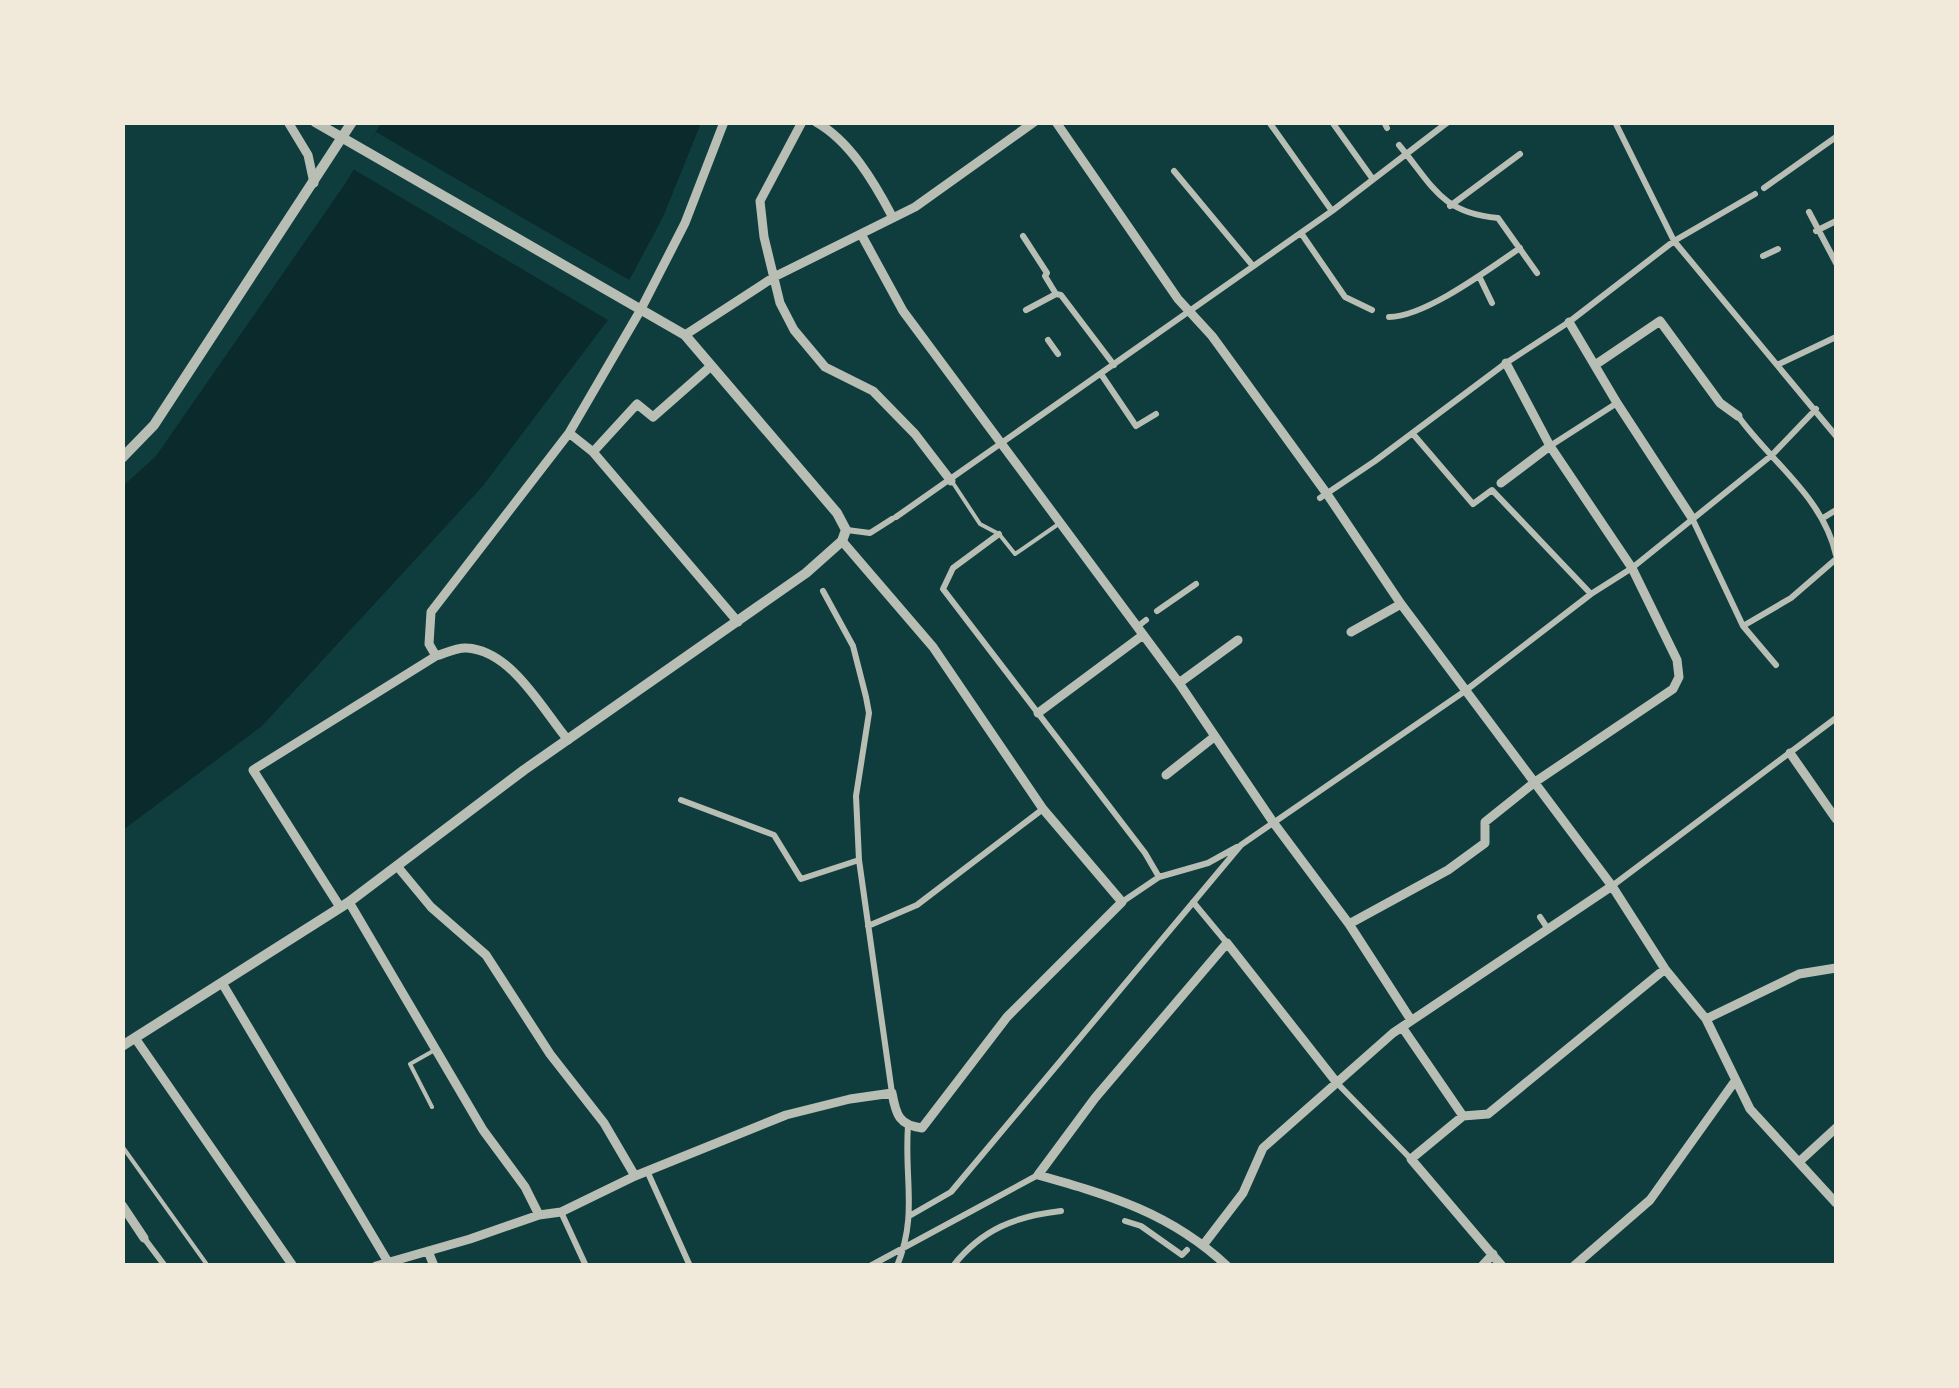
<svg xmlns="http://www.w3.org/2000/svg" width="1959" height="1388" font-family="'Playfair Display',serif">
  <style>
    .water { fill: #0a2a2b }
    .pier { fill: #0f3d3e }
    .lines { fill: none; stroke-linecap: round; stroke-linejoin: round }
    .service { stroke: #b8beb3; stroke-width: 4 }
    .pedestrian { stroke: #b8beb3; stroke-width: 6 }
    .minor { stroke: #b8beb3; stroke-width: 9 }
    .tertiary { stroke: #b8beb3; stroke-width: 10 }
  </style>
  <rect width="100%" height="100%" fill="#0f3d3e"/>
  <!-- water -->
  <path class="water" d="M381,123H701L663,217L608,320L482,487L262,726L123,830V486L156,456L345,184Z"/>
  <!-- pier -->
  <path class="pier" d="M376,132L631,281L608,320L353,169Z"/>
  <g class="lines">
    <!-- service -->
    <path class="service" d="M953,483L980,524L999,534L1015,554L1060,523
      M432,1107L410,1064L433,1051
      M122,1146L208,1266"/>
    <!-- pedestrian -->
    <path class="pedestrian" d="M1269,122L1332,211
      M1332,122L1372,178
      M1384,122L1387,128
      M1615,122L1674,241L1836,436
      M1399,145C1433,186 1441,213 1498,218L1537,273
      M1174,171L1253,266
      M1764,188L1836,137
      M1450,206L1520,154
      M1809,212L1836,263
      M1816,231L1836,221
      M1301,233L1345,297L1372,310
      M1023,236L1047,273L1045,276L1056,294
      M1763,256L1778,249
      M1479,276L1492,303
      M1026,310L1056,294L1061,295L1114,365
      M1389,317C1425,317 1489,269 1520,248
      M1048,340L1058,354
      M1779,364L1836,337
      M1101,374L1136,426L1156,414
      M1738,416C1771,462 1823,497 1836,555
      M1413,434L1473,504L1492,490L1591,594
      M1550,446L1617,403
      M1320,498L1375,461L1506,363L1569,322L1674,241L1755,194
      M896,517L1332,211L1448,122
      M1692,518L1743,626L1791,598L1836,559
      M1823,518L1836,510
      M847,530L870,533L892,519
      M999,534L953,568L943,589L1145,853L1159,877
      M823,591L853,646L866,697L869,713L856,796L859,860L892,1093
      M1157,611L1196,584
      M1743,626L1776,665
      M1137,627L1146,620
      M681,800L774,835L801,879L859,860
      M1612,886L1836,718
      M1122,902L1159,877L1208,863L1237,847
      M1193,902L1227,943
      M1540,917L1548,929
      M868,926L917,905L1043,809
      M1337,1083L1411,1159
      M648,1173L690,1266
      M561,1212L586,1266
      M911,1215L951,1192L1241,845L1465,691L1591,594L1632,568L1772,455L1816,409
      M1125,1221L1141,1226L1182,1255L1187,1250
      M144,1238L165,1266
      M870,1266L1038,1175
      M897,1266C918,1215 904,1179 908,1126
      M953,1266C982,1229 1016,1216 1061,1211"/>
    <!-- minor -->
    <path class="minor" d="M288,122L308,155L314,183
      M802,122L760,201L764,237L780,303L794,330L825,367L873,391L915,434L951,481
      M816,122C850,141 874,182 892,216
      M1056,122L1178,299L1212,336L1327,494L1401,604L1612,886L1665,969L1706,1019L1750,1109L1836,1203
      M861,234L903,311L1179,683L1273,822L1349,924L1411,1020
      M1569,322L1617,403L1692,518
      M685,335L774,277L915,207L1034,122
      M1595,365L1660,321L1720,403L1738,416
      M569,433L593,452L738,622
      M593,452L637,404L653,417L711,366
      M1501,483L1550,446
      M1351,632L1401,604
      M436,656C446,653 457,647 467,648C512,651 542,709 568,740
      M1179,683L1238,640
      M1038,713L1143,635
      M1790,753L1836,819
      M1166,775L1214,737
      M397,866L431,907L486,955L550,1054L604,1123L635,1176
      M349,902L483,1130L525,1187L539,1215
      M340,907L253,770L436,656L429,644L431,612L569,433L640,311L685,223L724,122
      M1349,924L1448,870L1485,843V822L1535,782L1673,689L1679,677L1677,660L1632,568L1550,446L1506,363
      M222,983L388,1262
      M1706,1019L1799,974L1836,968
      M1402,1027L1463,1116
      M135,1038L293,1266
      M1463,1116L1488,1114L1665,969
      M1463,1116L1411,1159L1502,1266
      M1800,1161L1836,1128
      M122,1205L144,1238
      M1204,1244L1243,1193L1263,1148L1393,1033L1612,886
      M428,1251L434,1266
      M376,1266L470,1239L539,1215L561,1212L635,1176L786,1115L850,1099L892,1093C896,1115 899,1125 922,1128L1007,1017L1122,902L1043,809L933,647L842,541
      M1227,1266C1171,1213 1109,1195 1038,1175L1095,1098L1227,943L1337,1083
      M1482,1266L1493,1254
      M1574,1266L1650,1200L1735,1081"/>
    <!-- tertiary -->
    <path class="tertiary" d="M122,458L154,425L352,122
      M122,1046L349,902L524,770L806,573L842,541L846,530L837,513L685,335L315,122"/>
  </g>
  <!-- border -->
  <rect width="1959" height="1388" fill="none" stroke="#f1e9da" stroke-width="250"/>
</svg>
